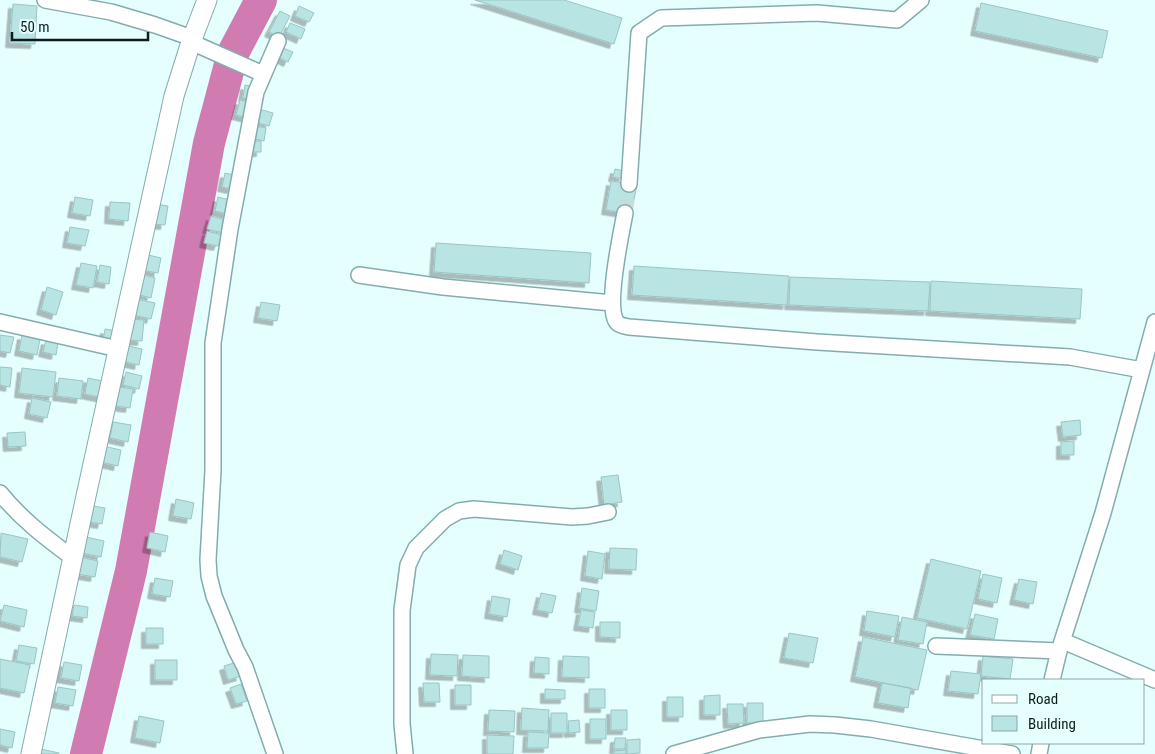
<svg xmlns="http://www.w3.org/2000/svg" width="1155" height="754" font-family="'Roboto Condensed',sans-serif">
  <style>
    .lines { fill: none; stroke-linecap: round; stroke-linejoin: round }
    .river { stroke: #d17bb3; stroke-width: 32 }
    .building { fill: #b8e4e3; stroke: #9ac5c3; filter: url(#shadow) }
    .minor-tunnel { stroke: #c5dddc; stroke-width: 15; stroke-dasharray: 15 8; stroke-linecap: butt }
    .minor-casing { stroke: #83adac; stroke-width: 18 }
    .tertiary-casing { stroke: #83adac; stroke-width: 21 }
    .minor { stroke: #fff; stroke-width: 15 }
    .tertiary { stroke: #fff; stroke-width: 19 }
  </style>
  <defs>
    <filter id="shadow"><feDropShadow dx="-4.5" dy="4.5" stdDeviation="0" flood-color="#0004"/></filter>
  </defs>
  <rect width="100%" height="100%" fill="#e5fffe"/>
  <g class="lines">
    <!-- river -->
    <path class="river" d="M86,754L131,571L209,143L233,53L261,0"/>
  </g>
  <!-- building -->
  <path class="building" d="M475,0H564L622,18L614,44Z
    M981,3L1108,31L1102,58L975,31Z
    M13,4L37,6L35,44L10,43Z
    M299,6L314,13L309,22L295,16Z
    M280,11L290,16L279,37L269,32Z
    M290,23L305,29L301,39L286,32Z
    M278,46L293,52L288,62L274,55Z
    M245,85L255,87L253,100L243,98Z
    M240,100L253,103L249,118L236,115Z
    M259,109L273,113L269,126L255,122Z
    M254,126L266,128L264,141L251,138Z
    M250,141H261V152H251Z
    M615,169L624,171L623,179L613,177Z
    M225,173L234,175L232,189L222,187Z
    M611,181L637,185L631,214L606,210Z
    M75,197L93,200L90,216L72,213Z
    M218,197L230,200L227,214L215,211Z
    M110,202L130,203L128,221L109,219Z
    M156,204L168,206L165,225L153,224Z
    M211,216L226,220L223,233L207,229Z
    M70,227L89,230L85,246L67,243Z
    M207,231L222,235L218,246L204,243Z
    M436,243L591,253L589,283L434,272Z
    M144,254L161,258L158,273L141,270Z
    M81,263L97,266L93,288L76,285Z
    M100,265L111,267L109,284L97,282Z
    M634,266L789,276L787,305L632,295Z
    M140,274L155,278L151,298L136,294Z
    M790,277L930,282L928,311L789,305Z
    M931,281L1082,289L1080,319L930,311Z
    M47,287L63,292L56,315L41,310Z
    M137,299L155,303L151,319L133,315Z
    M261,302L280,305L277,321L258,318Z
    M130,319L144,320L142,341L128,340Z
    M105,329L117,331L114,345L103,342Z
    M0,335L14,337L10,353L0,351Z
    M22,335L40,339L37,355L19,351Z
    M46,340L58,343L56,355L43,352Z
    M124,345L142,349L139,365L121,361Z
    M0,367L12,368L10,387L0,385Z
    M22,368L56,372L53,397L19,393Z
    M126,372L142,376L139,389L123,385Z
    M59,378L83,381L81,399L57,396Z
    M88,378L107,382L104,398L85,394Z
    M119,387L133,389L130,408L116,406Z
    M32,398L51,402L47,418L29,414Z
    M1080,420L1081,435L1063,437L1061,422Z
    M113,422L131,425L128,442L110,438Z
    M25,432L26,446L8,447L7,433Z
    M1074,441V455H1061V442Z
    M103,446L121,450L118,466L100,462Z
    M618,475L622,502L604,505L601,477Z
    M176,499L194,503L191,519L173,516Z
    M87,505L105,508L102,524L84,521Z
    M150,532L168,536L165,552L147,548Z
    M1,533L28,539L22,562L0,557Z
    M86,537L104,541L101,557L82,553Z
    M610,548L637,549L636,570L609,569Z
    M504,550L522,556L518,570L500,564Z
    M588,551L605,554L602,579L585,576Z
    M80,557L98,561L95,577L77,574Z
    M931,559L981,571L967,629L917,618Z
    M983,574L1002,578L997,603L978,599Z
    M155,578L173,581L170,597L152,594Z
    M1019,579L1037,582L1033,604L1014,600Z
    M582,588L599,591L596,611L579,608Z
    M541,593L556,596L552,613L537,610Z
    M492,596L510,599L507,617L489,614Z
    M4,605L27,610L24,627L0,621Z
    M74,605L88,607L87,618L72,616Z
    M581,610L595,612L593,628L578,626Z
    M867,611L899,616L895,637L864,631Z
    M975,614L998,619L994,639L970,635Z
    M902,617L927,622L923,644L898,640Z
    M600,622H620V638L600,637Z
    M146,628H163V644H146Z
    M789,633L818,638L813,663L784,658Z
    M863,637L927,650L918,690L855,677Z
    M19,645L37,648L34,664L16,661Z
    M431,654L458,655L457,676L430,675Z
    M463,655L489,656V678L462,676Z
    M563,656L589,657V678L562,677Z
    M983,656L1013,659L1010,679L981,676Z
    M535,657L549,658V674L534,673Z
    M0,659L30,665L24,693L0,688Z
    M155,660H177V680H155Z
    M64,662L82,665L79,681L61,678Z
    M237,662L241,676L228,680L224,666Z
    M951,671L981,674L978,694L948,691Z
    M423,683H439L440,702H424Z
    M882,683L911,688L908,708L878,703Z
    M241,684L247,701L236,704L230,688Z
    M455,685H471V705H455Z
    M58,687L76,690L73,706L55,703Z
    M545,689L565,690V699H545Z
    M589,689H605V708H589Z
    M720,695V715H704V696Z
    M667,697H683V717H667Z
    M747,703H763V723H747Z
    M727,704H743L744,723L728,724Z
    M522,708L549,710L548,731L521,730Z
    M489,710L515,711L514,732L488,731Z
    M611,710H627V730H611Z
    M551,713H567V733H551Z
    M139,716L164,721L160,743L135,738Z
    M590,719H606V739H590Z
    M579,720L580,732L569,733L568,721Z
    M0,729L15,732L12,748L0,745Z
    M528,732L549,733L548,748H527Z
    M487,735L514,736L513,754H487Z
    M615,738H626L625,749H614Z
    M640,739V753L627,754V740Z
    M41,749L59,753V754H40Z
    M626,750V754H614V751Z"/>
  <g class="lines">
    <!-- minor-tunnel -->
    <path class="minor-tunnel" d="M625,213L629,184"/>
    <!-- minor casing -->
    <g class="minor-casing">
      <path id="minor" d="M45,0L111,12L155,25L192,38
        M191,42L263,74
        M629,184L639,33L661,18L817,13L897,20L921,0
        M625,213C621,234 606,304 616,321C618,325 624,326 629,327L817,342L1070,357L1142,370
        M359,275L443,287L612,303
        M0,322L118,349
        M0,493C21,519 46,538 73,558
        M1063,641L1155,680
        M936,646L1059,651
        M1052,680L1059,651L1103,513L1155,322
        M275,754L245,667L236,650L214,596L209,576L208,560L213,470V343L230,229L256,92L278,41
        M405,754L402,724V610L408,565L416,548L445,519L459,511L474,509L572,517L588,516L608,512
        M674,754L759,730L810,724L835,725L871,729L1012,754
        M1039,754L1041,743"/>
    </g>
    <!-- tertiary casing -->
    <g class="tertiary-casing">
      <path id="tertiary" d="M31,754L86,496L174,96L191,42L207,0"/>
    </g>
    <!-- minor -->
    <use href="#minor" class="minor"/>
    <!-- tertiary -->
    <use href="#tertiary" class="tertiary"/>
  </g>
  <!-- legend -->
  <rect x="982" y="679" width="162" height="65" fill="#e5fffe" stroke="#8fa5a4"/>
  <rect x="992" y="695" width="25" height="8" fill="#ffffff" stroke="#8fa5a4"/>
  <text x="1028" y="704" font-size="15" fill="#0d1d1d">Road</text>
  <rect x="992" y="716" width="25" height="15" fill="#b8e4e3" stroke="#8fa5a4"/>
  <text x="1028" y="729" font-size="15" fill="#0d1d1d">Building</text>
  <!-- scale -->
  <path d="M12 32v8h136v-8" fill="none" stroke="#0d1d1d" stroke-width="2.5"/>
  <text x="20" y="32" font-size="15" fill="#0d1d1d" stroke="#e5fffe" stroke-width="4" paint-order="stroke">50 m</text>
</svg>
